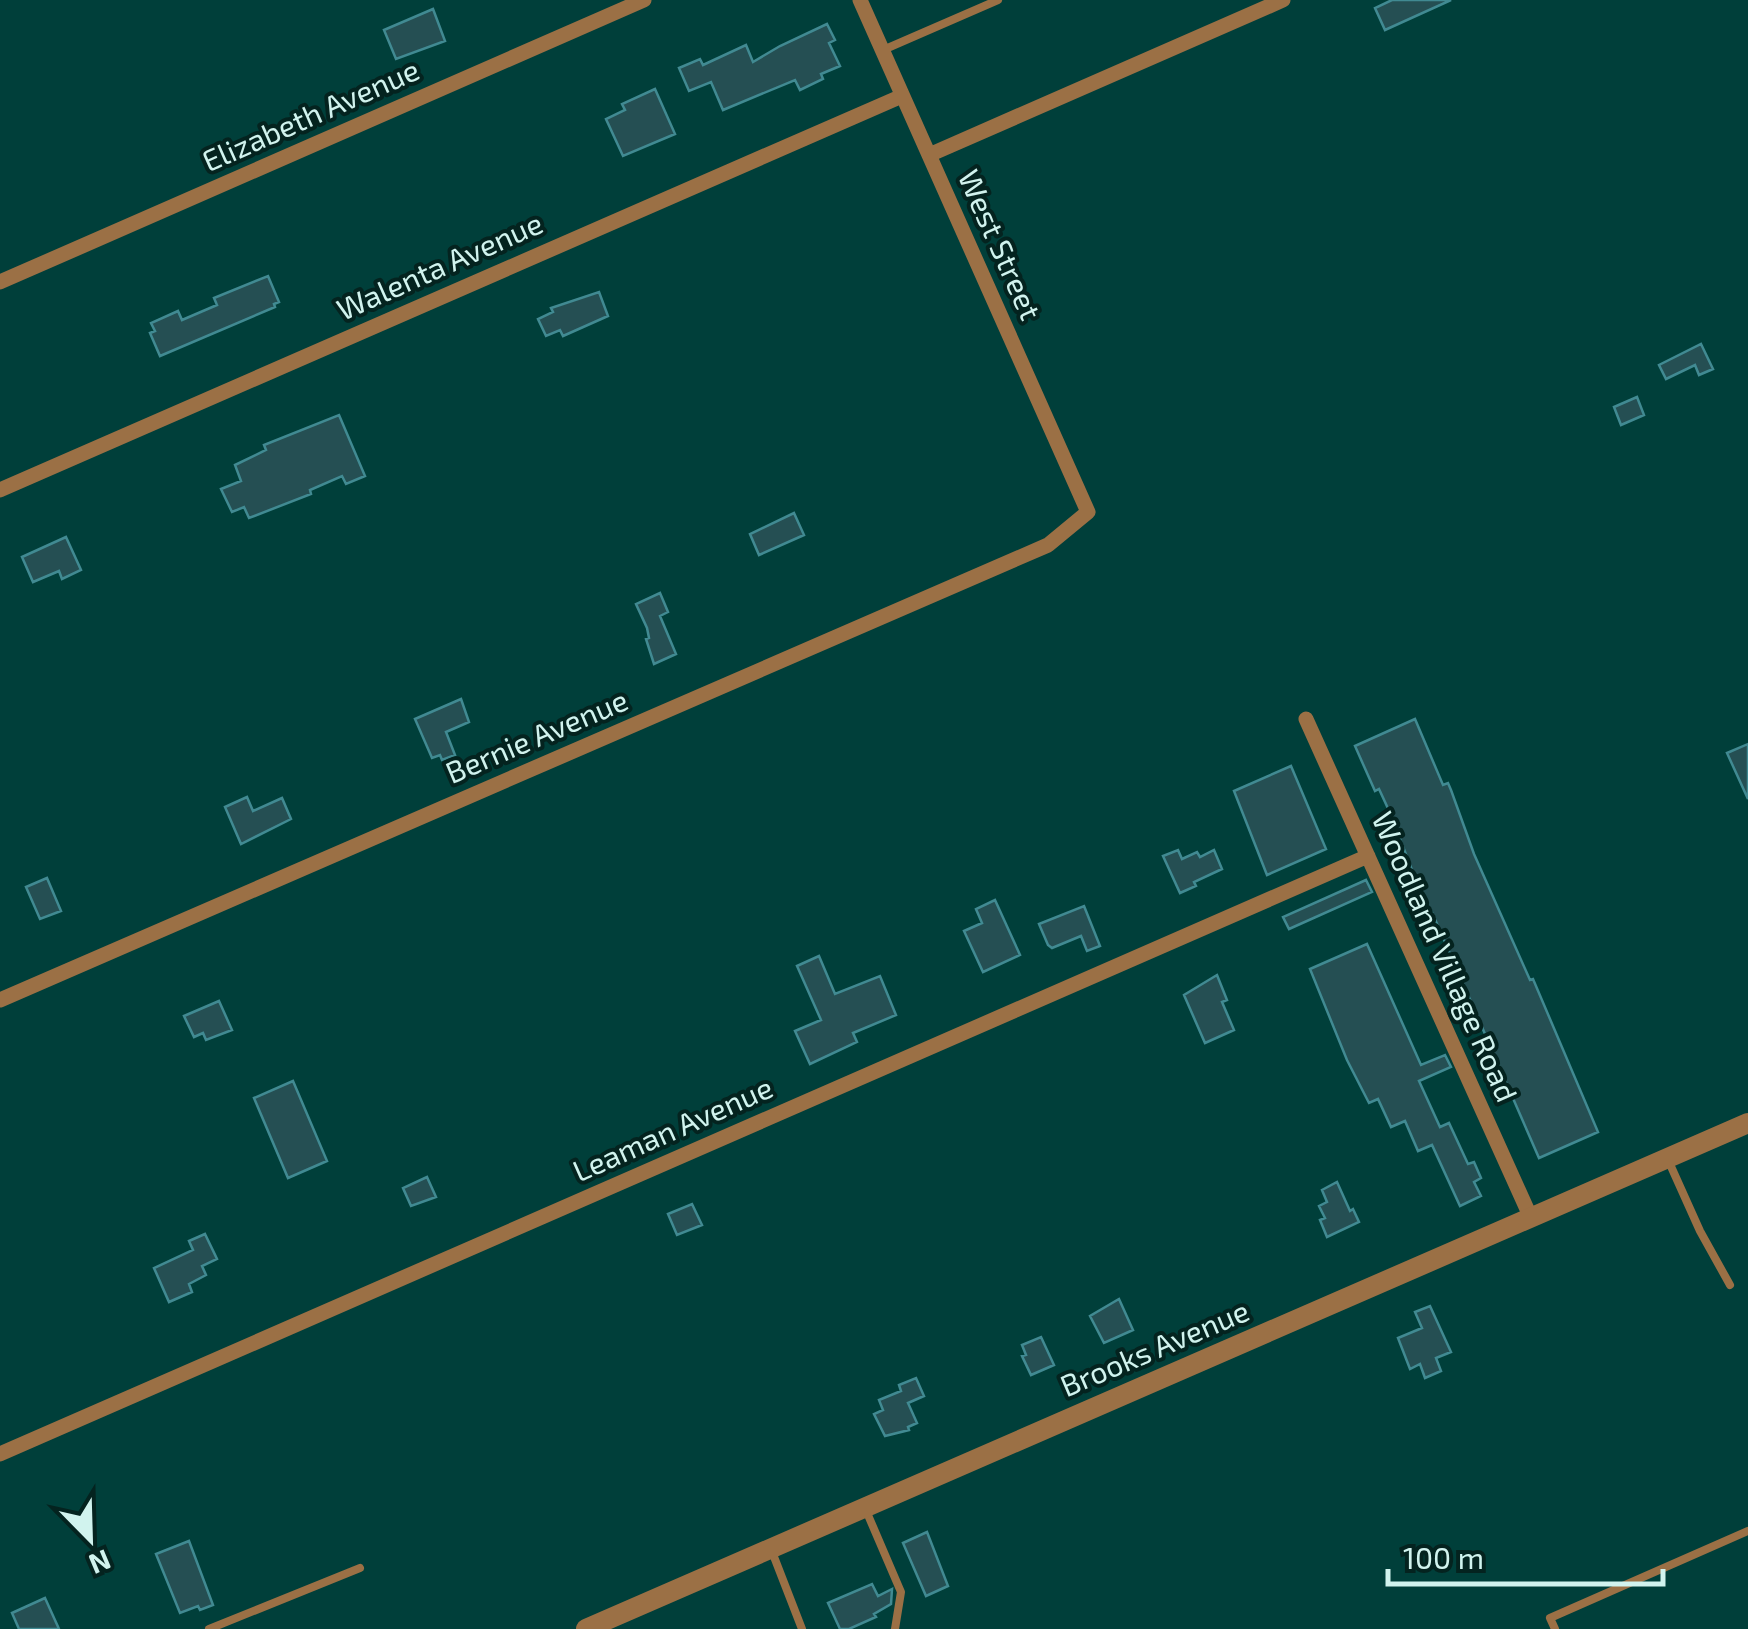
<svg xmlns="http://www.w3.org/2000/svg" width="1748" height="1629" font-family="'Exo 2',sans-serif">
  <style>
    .building { fill: #254f53; stroke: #418a92; stroke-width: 2.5 }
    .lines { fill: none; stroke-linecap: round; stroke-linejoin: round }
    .service { stroke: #9b7045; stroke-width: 8 }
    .minor { stroke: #9b7045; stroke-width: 15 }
    .tertiary { stroke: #9b7045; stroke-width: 20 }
    .labels { text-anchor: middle; stroke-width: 8; stroke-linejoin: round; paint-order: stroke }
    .street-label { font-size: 30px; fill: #d1f3ee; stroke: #04231f }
  </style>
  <rect width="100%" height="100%" fill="#003f3a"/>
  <!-- building -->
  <path class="building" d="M1392,0H1451L1385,30L1375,8Z
    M433,9L445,41L396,59L384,30Z
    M827,24L835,40L829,43L840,66L821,74L823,79L800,90L795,80L723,110L711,82L689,91L679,68L700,59L703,65L746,45L753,62L780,46Z
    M655,89L675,134L623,156L606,119L625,110L622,104Z
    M268,276L279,302L274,304L275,307L160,356L150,333L155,331L151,323L178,311L182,320L217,305L214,298Z
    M599,292L608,316L563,336L560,330L546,336L538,319L553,312L551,308Z
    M1701,344L1713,369L1699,375L1695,365L1666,379L1659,365Z
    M1637,397L1644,415L1621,425L1614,407Z
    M339,415L365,476L346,484L342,476L310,490L311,494L249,518L244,507L232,512L221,489L241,481L235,465L266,450L264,445Z
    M794,513L804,535L759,555L750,534Z
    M66,537L81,570L62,579L59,571L33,582L22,557Z
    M660,593L668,612L660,616L676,654L654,664L646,639L649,638L647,628L636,604Z
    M461,699L469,722L446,732L455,755L442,760L440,755L432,758L415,719Z
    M1415,719L1443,785L1448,783L1451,790L1474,854L1530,980L1533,979L1598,1132L1539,1158L1431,910L1428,912L1423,899L1391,815L1379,789L1375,791L1355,746Z
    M1748,744V799L1727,753Z
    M1291,766L1326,849L1267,875L1234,791Z
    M247,797L253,811L282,798L291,819L241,844L225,807Z
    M1178,850L1182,859L1197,852L1200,857L1214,850L1222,869L1194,882L1196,886L1180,893L1163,856Z
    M47,878L61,911L40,919L26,887Z
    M1366,880L1372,892L1289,929L1283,917Z
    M995,900L1020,955L983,972L964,931L982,923L976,909Z
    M1084,906L1100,946L1087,951L1081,936L1052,948L1048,945L1039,924Z
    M1367,944L1421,1065L1445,1055L1451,1067L1419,1081L1440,1127L1449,1123L1468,1164L1474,1162L1481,1178L1474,1182L1481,1196L1460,1206L1432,1145L1418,1151L1405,1121L1391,1127L1378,1099L1369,1103L1347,1060L1310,969Z
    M819,956L835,994L880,976L896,1015L853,1033L857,1042L810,1064L795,1031L821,1020L797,966Z
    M1217,975L1227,1000L1222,1002L1234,1030L1205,1043L1184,995Z
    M219,1001L232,1030L206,1040L203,1033L194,1037L184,1016Z
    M293,1081L327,1161L288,1178L254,1098Z
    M427,1177L436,1197L411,1206L403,1188Z
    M1337,1182L1350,1211L1353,1209L1359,1222L1327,1237L1320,1220L1325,1218L1319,1206L1327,1202L1322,1190Z
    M692,1204L702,1225L677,1235L668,1214Z
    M205,1234L217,1259L202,1266L206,1275L189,1284L192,1292L169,1302L154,1268L193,1250L189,1241Z
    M1119,1299L1133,1330L1104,1343L1090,1316Z
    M1430,1306L1451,1352L1436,1358L1441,1371L1425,1378L1420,1364L1410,1369L1398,1338L1422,1328L1415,1312Z
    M1041,1337L1054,1365L1031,1375L1022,1356L1026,1355L1022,1345Z
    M916,1378L924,1396L908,1403L917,1423L908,1427L909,1430L885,1436L874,1414L883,1410L879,1400L901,1391L899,1385Z
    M927,1532L948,1586L926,1596L903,1543Z
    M189,1541L213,1605L200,1610L198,1606L180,1613L156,1554Z
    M872,1584L878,1596L892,1589L891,1604L874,1614L876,1617L849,1629H840L828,1603Z
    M45,1598L59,1629H19L12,1613Z"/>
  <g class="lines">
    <!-- service -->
    <path class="service" d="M883,50L998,0
      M1669,1162L1700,1231L1730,1285
      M865,1508L901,1592L895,1629
      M771,1549L802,1629
      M209,1629L360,1568
      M1555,1629L1550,1618L1748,1531"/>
    <!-- minor -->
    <path class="minor" d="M929,155L1283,0
      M0,282L644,0
      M0,490L902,96
      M1306,719L1531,1218
      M0,1000L1048,545L1088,512L860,0
      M0,1454L1368,856"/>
    <!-- tertiary -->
    <path class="tertiary" d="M586,1629L1748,1123"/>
  </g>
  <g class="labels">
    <!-- street labels -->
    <g class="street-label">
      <text transform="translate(311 116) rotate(-24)" y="10">Elizabeth Avenue</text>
      <text transform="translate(999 245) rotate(66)" y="10">West Street</text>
      <text transform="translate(440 267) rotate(-24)" y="10">Walenta Avenue</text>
      <text transform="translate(537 737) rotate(-23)" y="10">Bernie Avenue</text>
      <text transform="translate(1444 957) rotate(66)" y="10">Woodland Village Road</text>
      <text transform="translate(673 1130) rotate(-24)" y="10">Leaman Avenue</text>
      <text transform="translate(1155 1349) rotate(-23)" y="10">Brooks Avenue</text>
    </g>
  </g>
  <!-- north arrow -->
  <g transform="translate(90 1539) rotate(157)" stroke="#04231f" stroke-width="8" paint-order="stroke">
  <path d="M0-8L18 38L0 25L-18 38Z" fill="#d1f3ee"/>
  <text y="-15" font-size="28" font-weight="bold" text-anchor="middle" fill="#d1f3ee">N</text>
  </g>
  <!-- scale -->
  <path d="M1388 1569v15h275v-15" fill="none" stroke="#d1f3ee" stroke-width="5"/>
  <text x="1403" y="1569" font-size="30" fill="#d1f3ee" stroke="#04231f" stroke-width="8" paint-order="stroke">100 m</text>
</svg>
